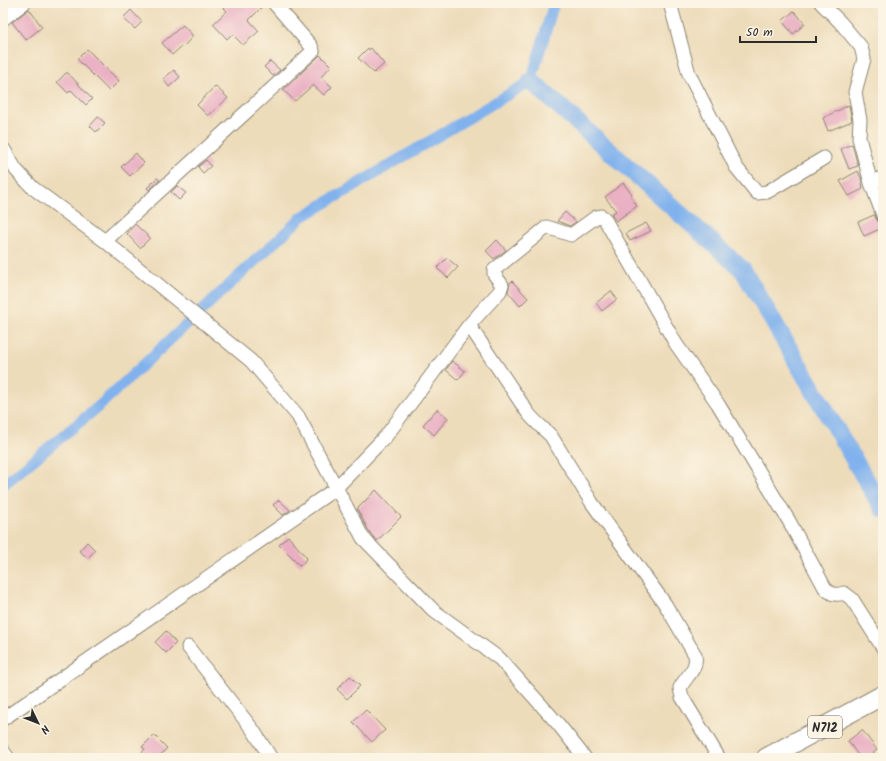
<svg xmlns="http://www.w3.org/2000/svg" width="886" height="761" font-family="Kalam,sans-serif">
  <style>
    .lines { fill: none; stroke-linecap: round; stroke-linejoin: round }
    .canal { stroke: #81b2ed; stroke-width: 11 }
    .river { stroke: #81b2ed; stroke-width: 18 }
    .building { fill: #e9aec2 }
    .minor-casing { stroke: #8c8472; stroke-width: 15 }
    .highway-casing { stroke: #8c8472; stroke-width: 21 }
    .minor { stroke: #fff; stroke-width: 13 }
    .highway { stroke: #fff; stroke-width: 19 }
    .labels { text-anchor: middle; stroke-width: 4; stroke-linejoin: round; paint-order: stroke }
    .shield { fill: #fcf5e5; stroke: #6a6863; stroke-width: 1 }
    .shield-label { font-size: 13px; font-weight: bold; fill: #2b2b2b }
  </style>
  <rect width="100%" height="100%" fill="#fcf5e5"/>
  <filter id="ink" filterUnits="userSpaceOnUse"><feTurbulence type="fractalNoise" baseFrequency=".025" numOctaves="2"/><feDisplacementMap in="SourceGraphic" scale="8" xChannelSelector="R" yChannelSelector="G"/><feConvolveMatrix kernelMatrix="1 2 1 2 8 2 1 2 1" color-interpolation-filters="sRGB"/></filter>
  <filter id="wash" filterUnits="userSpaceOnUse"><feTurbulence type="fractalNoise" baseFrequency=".012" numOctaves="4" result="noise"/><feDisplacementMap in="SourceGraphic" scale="16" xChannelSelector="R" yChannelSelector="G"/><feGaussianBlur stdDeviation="0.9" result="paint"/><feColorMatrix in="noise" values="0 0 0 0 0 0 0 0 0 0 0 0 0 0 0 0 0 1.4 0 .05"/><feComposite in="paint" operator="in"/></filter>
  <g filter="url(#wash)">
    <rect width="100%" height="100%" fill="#eddcba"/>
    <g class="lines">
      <!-- canal -->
      <path class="canal" d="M3,485L98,407L302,217L531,81L554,3"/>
      <!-- river -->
      <path class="river" d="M531,81L743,270L883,509"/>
    </g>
    <g id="blocks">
      <!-- building -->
      <path class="building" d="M219,3H266L249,20L259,31L243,45L232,34L227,39L213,24L227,11Z
        M29,9L42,27L26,40L12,22Z
        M131,10L142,22L135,29L123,18Z
        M794,11L805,24L793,34L782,21Z
        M183,25L193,36L184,46L183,45L172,55L162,43Z
        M368,48L369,50L371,48L384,64L374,73L358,58Z
        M87,49L119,81L109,91L77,59Z
        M320,55L331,66L321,77L332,87L324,95L313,85L295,101L283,90Z
        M270,61L280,70L273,76L264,67Z
        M174,70L180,77L169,87L163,79Z
        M66,73H68L92,99L86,105L71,90L68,93L57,82Z
        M215,86L228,98L208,116L197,105Z
        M849,105L852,121L828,131L823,118Z
        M98,117L105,123L96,132L90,126Z
        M852,144L858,166L849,169L841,149Z
        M136,153L144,163L130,176L121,167Z
        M206,160L211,166L203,173L198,167Z
        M858,171L861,178L863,189L849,196L840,181Z
        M157,178L160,180L149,190L147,188Z
        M623,183L632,194L630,195L637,206L616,221L611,214L616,211L605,197Z
        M177,186L186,193L179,200L171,192Z
        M565,212L576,222L570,226L557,221Z
        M874,215L882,228L864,236L858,222Z
        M646,223L651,231L630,241L626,233Z
        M135,224L150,238L140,248L127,234Z
        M497,240L506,250L494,259L486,251Z
        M447,258L458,267L448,278L437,268Z
        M512,281L528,298L520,306L508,292L510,283Z
        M611,291L617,299L602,311L596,303Z
        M452,361L465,371L458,380L446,370Z
        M437,409L448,418L434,435L423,425Z
        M376,490L401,517L377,541L370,533L357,509Z
        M279,500L290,510L283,515L273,505Z
        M288,536L307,558L300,566L279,545Z
        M87,542L95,550L88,558L79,551Z
        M166,631L176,643L166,653L155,642Z
        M350,676L360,686L347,699L337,689Z
        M366,710L385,730L372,742L353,722Z
        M862,730L877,750L867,758H860L848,741Z
        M154,735L167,748L158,758H137L145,749L142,747Z"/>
    </g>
  </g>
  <g filter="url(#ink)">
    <use href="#blocks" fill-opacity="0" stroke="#8c8472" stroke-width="1"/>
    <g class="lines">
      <!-- minor casing -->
      <g class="minor-casing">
        <path id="minor" d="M670,3L689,74L736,167L757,193L767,192L824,158
          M821,3L840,22L861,47L864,59L855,92L860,120L859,138L871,183L883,215
          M3,19L24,3
          M3,148L16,170L33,188L105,241L251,361L298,416L363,538L434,611L500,659L559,725L585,758
          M871,183L883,177
          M105,241L313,51L311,46L274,3
          M469,325L528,413C535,422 543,428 551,436L592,503L665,604L695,655C698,669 686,676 680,688L682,697L719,758
          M188,647L253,730L271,758
          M3,719L335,489L386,436L469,325L500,291L502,285L494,274V270L547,227L571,235L596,217L601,216L604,218L676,344L718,404L789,521L825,588C831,594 835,596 844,593L852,599L883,648
          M3,751L8,758"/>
      </g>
      <!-- highway casing -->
      <g class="highway-casing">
        <path id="highway" d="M766,758L883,695"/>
      </g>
      <!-- minor -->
      <use href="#minor" class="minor"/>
      <!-- highway -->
      <use href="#highway" class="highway"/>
    </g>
  </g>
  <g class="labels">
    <!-- shield labels -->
    <rect class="shield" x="808" y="716" width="34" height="22" rx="3"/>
    <g class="shield-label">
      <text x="825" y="732">N712</text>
    </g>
  </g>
  <!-- margin -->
  <rect width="886" height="761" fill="none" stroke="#fcf5e5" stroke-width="16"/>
  <!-- north arrow -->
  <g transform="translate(38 723) rotate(133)" stroke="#fcf5e5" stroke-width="3" paint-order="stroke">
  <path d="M0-3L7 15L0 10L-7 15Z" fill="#2b2b2b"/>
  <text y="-6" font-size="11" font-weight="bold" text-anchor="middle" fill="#2b2b2b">N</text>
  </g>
  <!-- scale -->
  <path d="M740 36v6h76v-6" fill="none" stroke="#2b2b2b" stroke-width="2"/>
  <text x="746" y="36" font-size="12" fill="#2b2b2b" stroke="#fcf5e5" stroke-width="3" paint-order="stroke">50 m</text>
</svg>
